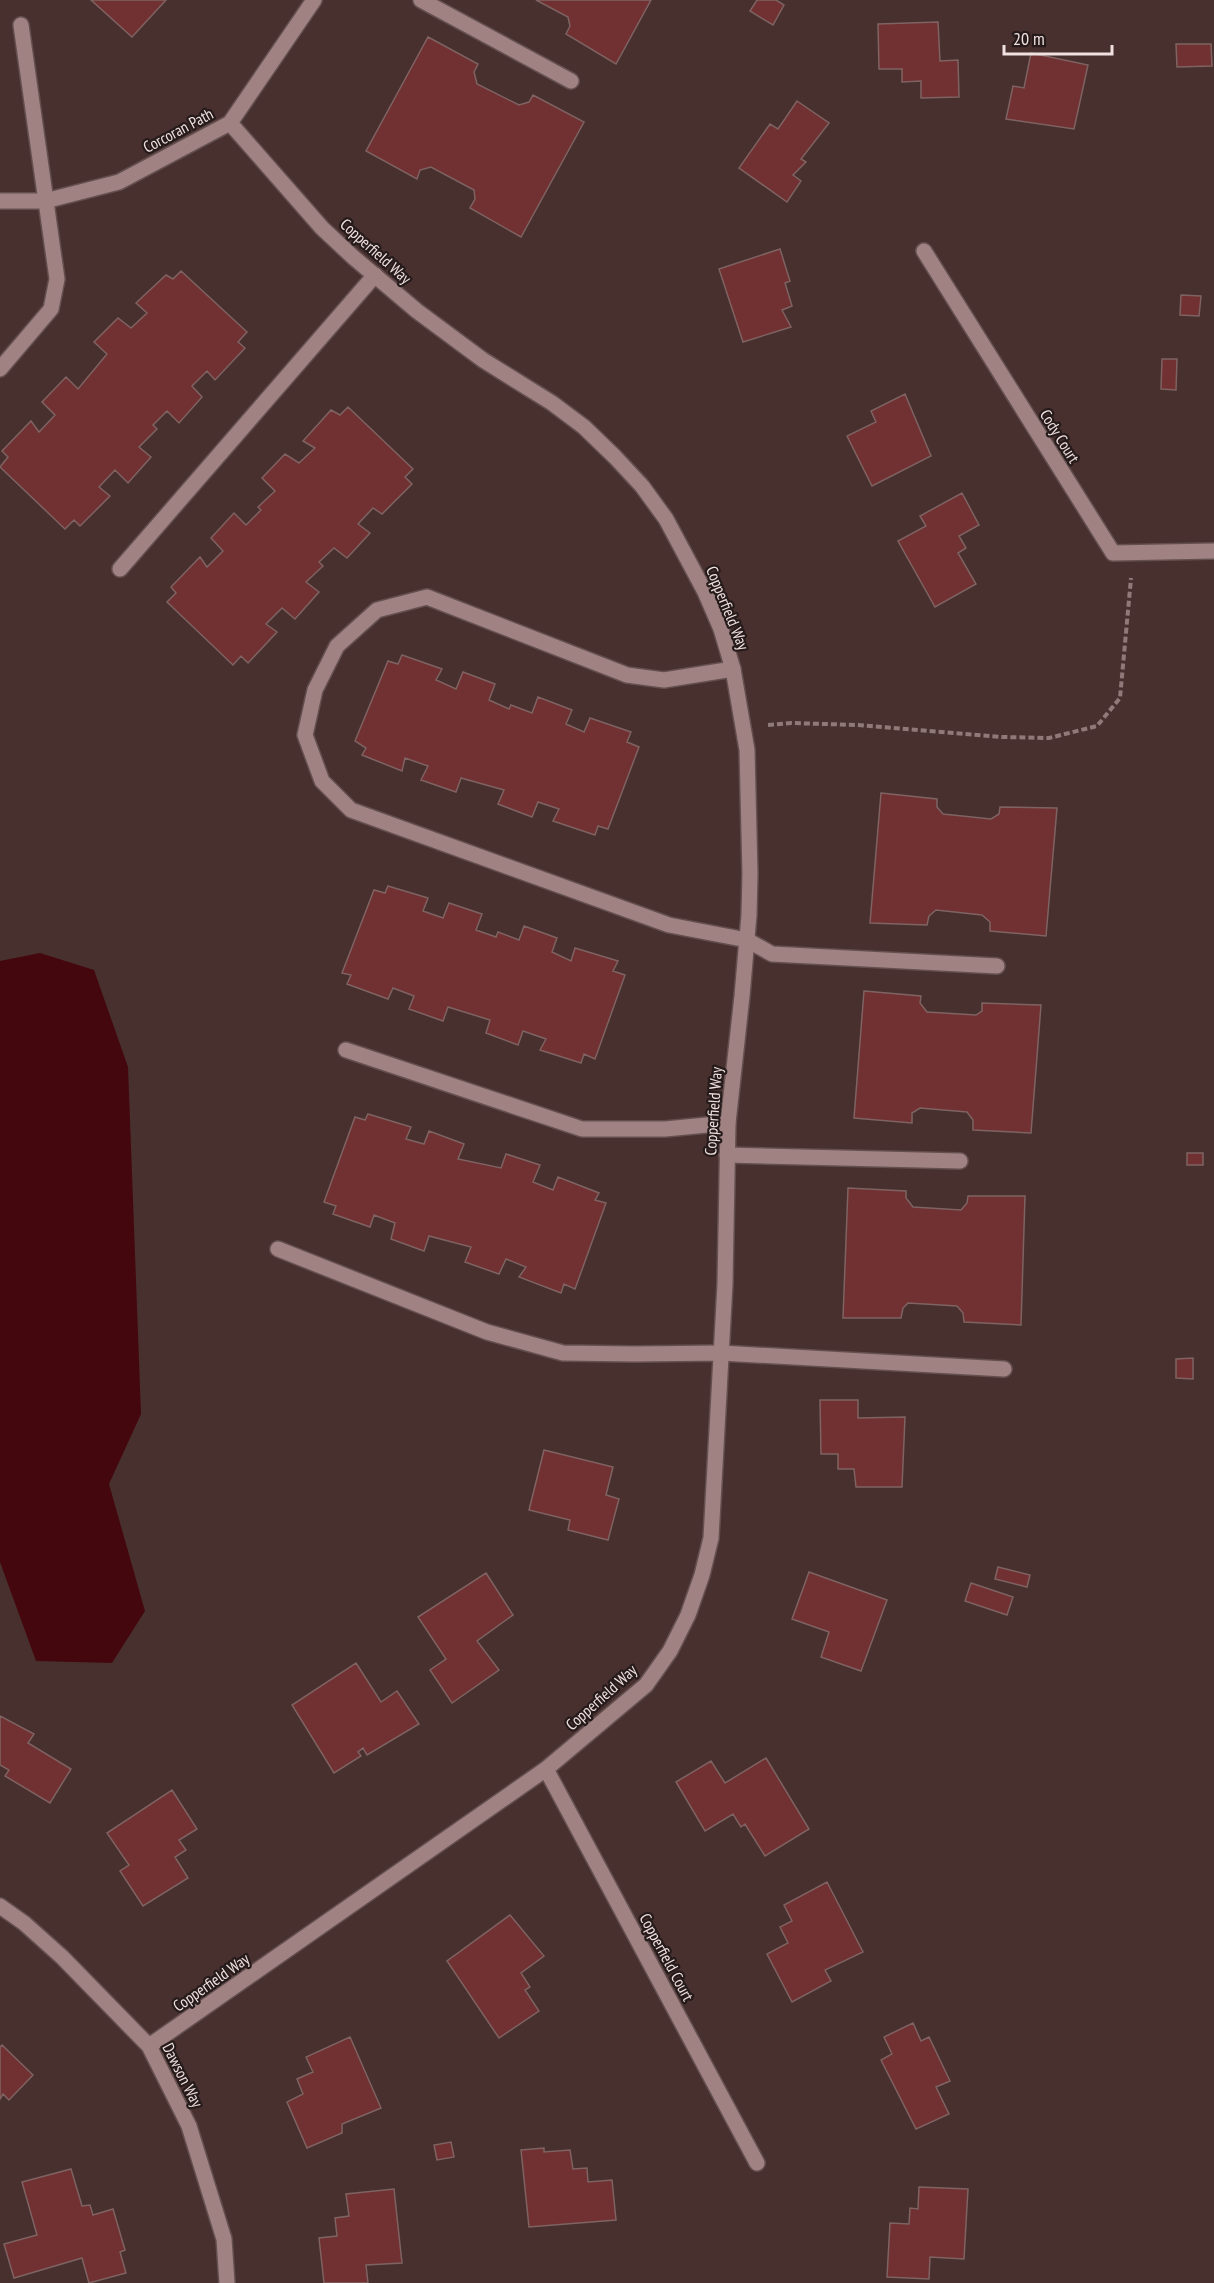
<svg xmlns="http://www.w3.org/2000/svg" width="1214" height="2283" font-family="'PT Sans Narrow',sans-serif">
  <style>
    .water { fill: #45070e }
    .building { fill: #713031; stroke: #7e6362; stroke-width: 1.5 }
    .lines { fill: none; stroke-linecap: round; stroke-linejoin: round }
    .lane-casing { stroke: #644f4f; stroke-width: 18 }
    .street-casing { stroke: #644f4f; stroke-width: 18 }
    .path { stroke: #8f7a79; stroke-width: 4; stroke-dasharray: 6 3; stroke-linecap: butt }
    .lane { stroke: #9f8281; stroke-width: 15 }
    .street { stroke: #9f8281; stroke-width: 15 }
    .labels { text-anchor: middle; stroke-width: 4.5; stroke-linejoin: round; paint-order: stroke }
    .street-label { font-size: 16px; fill: #f0e0df; stroke: #261b1b }
  </style>
  <rect width="100%" height="100%" fill="#48302f"/>
  <!-- water -->
  <path class="water" d="M40,953L94,970L128,1067L141,1414L109,1484L145,1611L112,1663L36,1661L0,1562V961Z"/>
  <!-- building -->
  <path class="building" d="M91,0H166L132,37Z
    M536,0H651L616,64L566,34L570,26L568,17Z
    M757,0H776L784,5L773,25L750,11Z
    M938,22L940,61L958,60L959,97L921,98V81L902,82V69H879L878,24Z
    M428,37L478,64L474,72L477,84L519,105L529,102L533,95L584,122L521,237L470,208L475,199L474,190L431,167L420,170L417,179L366,151Z
    M1176,44H1211L1212,66L1177,67Z
    M1031,53L1088,65L1074,129L1006,119L1013,86L1024,88Z
    M797,101L829,123L801,159L806,162L793,175L801,181L787,202L739,168L770,124L778,129Z
    M780,249L790,281L785,283L792,306L782,310L791,327L743,342L719,269Z
    M181,271L247,332L238,342L245,348L215,380L207,371L192,386L202,397L179,423L167,411L153,425L157,429L139,447L151,457L128,483L115,470L99,487L110,496L80,526L74,520L65,529L0,467L8,457L2,451L31,421L39,432L55,415L42,402L66,377L78,389L107,354L94,342L118,318L131,328L147,313L136,303L166,275L173,279Z
    M1181,295L1201,296L1199,316L1180,315Z
    M1162,359H1177L1176,390L1161,389Z
    M905,394L931,456L872,486L847,436L876,422L871,411Z
    M348,407L413,469L405,477L412,484L382,514L373,508L358,524L370,533L347,558L334,548L319,562L323,566L306,582L319,592L295,619L282,608L266,624L277,632L248,663L241,656L233,665L167,602L176,593L171,587L200,557L207,567L223,551L211,538L234,513L246,525L261,510L258,507L275,491L262,478L285,454L299,463L315,448L303,441L331,410L340,415Z
    M962,493L979,525L959,536L966,548L958,553L976,584L935,607L898,541L926,526L920,516Z
    M402,655L442,669L436,680L456,689L463,672L495,684L489,700L509,709L511,705L532,713L538,697L572,710L566,724L584,732L590,718L631,732L627,742L639,747L608,829L598,826L595,835L553,821L559,809L538,802L532,817L498,804L504,790L461,778L456,792L421,780L428,766L405,758L402,771L362,755L366,748L355,741L388,661L398,664Z
    M881,793L937,799V807L943,814L991,819L999,814L1000,807L1057,808L1046,936L990,931V922L982,915L936,910L929,916L927,925L870,923Z
    M388,886L428,898L423,911L443,918L449,903L482,914L476,930L496,937L498,932L519,940L524,926L557,938L552,952L571,961L575,948L618,961L613,971L625,975L595,1059L584,1054L581,1063L540,1050L546,1039L523,1031L518,1045L486,1033L490,1020L448,1007L443,1021L409,1009L414,996L393,988L388,999L347,984L351,975L342,973L374,890L385,893Z
    M864,991L921,996L920,1003L927,1012L976,1015L982,1011V1003L1041,1005L1031,1133L973,1130V1120L967,1112L920,1108L912,1113V1123L854,1118Z
    M368,1114L411,1127L406,1139L424,1144L429,1131L464,1144L458,1159L501,1168L506,1154L540,1165L533,1182L553,1190L558,1177L599,1193L595,1200L606,1203L575,1289L564,1284L561,1293L519,1277L526,1267L506,1259L499,1274L465,1262L471,1247L429,1236L424,1251L391,1239L395,1223L374,1215L370,1227L333,1214L336,1206L324,1202L355,1117L365,1120Z
    M1187,1153H1203V1165H1187Z
    M848,1188L906,1191V1198L913,1207L961,1210L967,1203L968,1196H1025L1021,1325L964,1322L963,1313L957,1306L908,1303L903,1308L901,1318H843Z
    M1193,1358V1379L1176,1378V1359Z
    M820,1400H858V1418L905,1417L902,1487H856L854,1469H838V1454H821Z
    M544,1450L613,1467L606,1495L619,1499L608,1540L568,1530L570,1520L529,1510Z
    M998,1567L1030,1575L1027,1587L995,1579Z
    M809,1572L887,1600L861,1671L821,1657L829,1632L792,1619Z
    M486,1573L513,1615L477,1641L499,1670L452,1703L430,1670L446,1659L418,1617Z
    M971,1583L1013,1597L1007,1615L965,1601Z
    M356,1663L381,1702L397,1691L419,1724L367,1755L363,1748L358,1752L361,1756L334,1773L292,1705Z
    M0,1716L34,1734L28,1743L71,1769L50,1803L5,1776L9,1770L0,1765Z
    M766,1758L809,1829L765,1856L745,1824L741,1827L733,1814L705,1831L676,1782L711,1761L725,1783Z
    M172,1790L197,1829L179,1840L186,1850L175,1857L188,1878L143,1906L120,1871L129,1865L107,1833Z
    M827,1882L863,1952L825,1970L831,1981L792,2002L767,1954L788,1943L780,1927L792,1921L784,1905Z
    M510,1915L544,1956L521,1973L530,1987L525,1990L539,2011L499,2038L447,1961Z
    M913,2023L921,2041L929,2037L950,2081L936,2087L949,2114L916,2129L881,2060L892,2054L884,2037Z
    M350,2037L381,2108L342,2124V2133L307,2148L287,2102L303,2094L297,2079L313,2072L306,2057Z
    M2,2045L33,2075L9,2100L3,2094L0,2099V2047Z
    M451,2142L454,2157L437,2160L434,2145Z
    M544,2148V2152L570,2150L573,2169L587,2168L588,2182L612,2180L616,2220L529,2227L521,2150Z
    M71,2169L82,2206L90,2205L93,2215L113,2209L125,2250L120,2252L126,2273L89,2283L82,2258L14,2278L4,2244L37,2235L22,2182Z
    M919,2187L968,2189L964,2259L930,2257L929,2279L887,2277L890,2223L909,2224L910,2208L918,2209Z
    M394,2189L402,2263L366,2265L368,2283H324L319,2238L337,2236L335,2218L349,2216L346,2194Z"/>
  <g class="lines">
    <!-- lane casing -->
    <g class="lane-casing">
      <path id="lane" d="M421,0L571,81
        M0,369L51,309L57,279L21,25
        M120,569L375,275
        M733,669L664,680L627,675L427,597L377,610L337,646L315,690L305,735L322,781L351,810L669,925L747,940L772,954L997,966
        M346,1050L582,1129H665L728,1123
        M727,1155L960,1161
        M278,1249L487,1332L563,1353L635,1354L721,1353L1004,1369"/>
    </g>
    <!-- street casing -->
    <g class="street-casing">
      <path id="street" d="M0,201H45L119,182L230,123L314,0
        M924,251L1113,553L1214,551
        M546,1769L757,2163
        M0,1906L24,1923L62,1957L149,2046L189,2126L224,2239L227,2283
        M149,2046L546,1769L646,1685L670,1651L688,1615L702,1575L711,1538L725,1284L728,1123L742,996L749,915L750,874L747,750L733,669L721,629L705,592L666,519L642,486L615,457L584,427L552,403L483,360L417,311L353,257L322,228L230,123"/>
    </g>
    <!-- path -->
    <path class="path" d="M768,725L791,723L858,725L1002,737L1049,738L1097,726L1120,698L1131,578"/>
    <!-- lane -->
    <use href="#lane" class="lane"/>
    <!-- street -->
    <use href="#street" class="street"/>
  </g>
  <g class="labels">
    <!-- street labels -->
    <g class="street-label">
      <text transform="translate(178 130) rotate(-28)" y="6">Corcoran Path</text>
      <text transform="translate(376 251) rotate(42)" y="6">Copperfield Way</text>
      <text transform="translate(1060 436) rotate(58)" y="6">Cody Court</text>
      <text transform="translate(728 608) rotate(68)" y="6">Copperfield Way</text>
      <text transform="translate(713 1111) rotate(-86)" y="6">Copperfield Way</text>
      <text transform="translate(601 1697) rotate(-42)" y="6">Copperfield Way</text>
      <text transform="translate(667 1957) rotate(62)" y="6">Copperfield Court</text>
      <text transform="translate(211 1982) rotate(-35)" y="6">Copperfield Way</text>
      <text transform="translate(183 2075) rotate(63)" y="6">Dawson Way</text>
    </g>
  </g>
  <!-- scale -->
  <path d="M1004 45v9h108v-9" fill="none" stroke="#f0e0df" stroke-width="3"/>
  <text x="1013" y="45" font-size="18" fill="#f0e0df" stroke="#261b1b" stroke-width="4.5" paint-order="stroke">20 m</text>
</svg>
